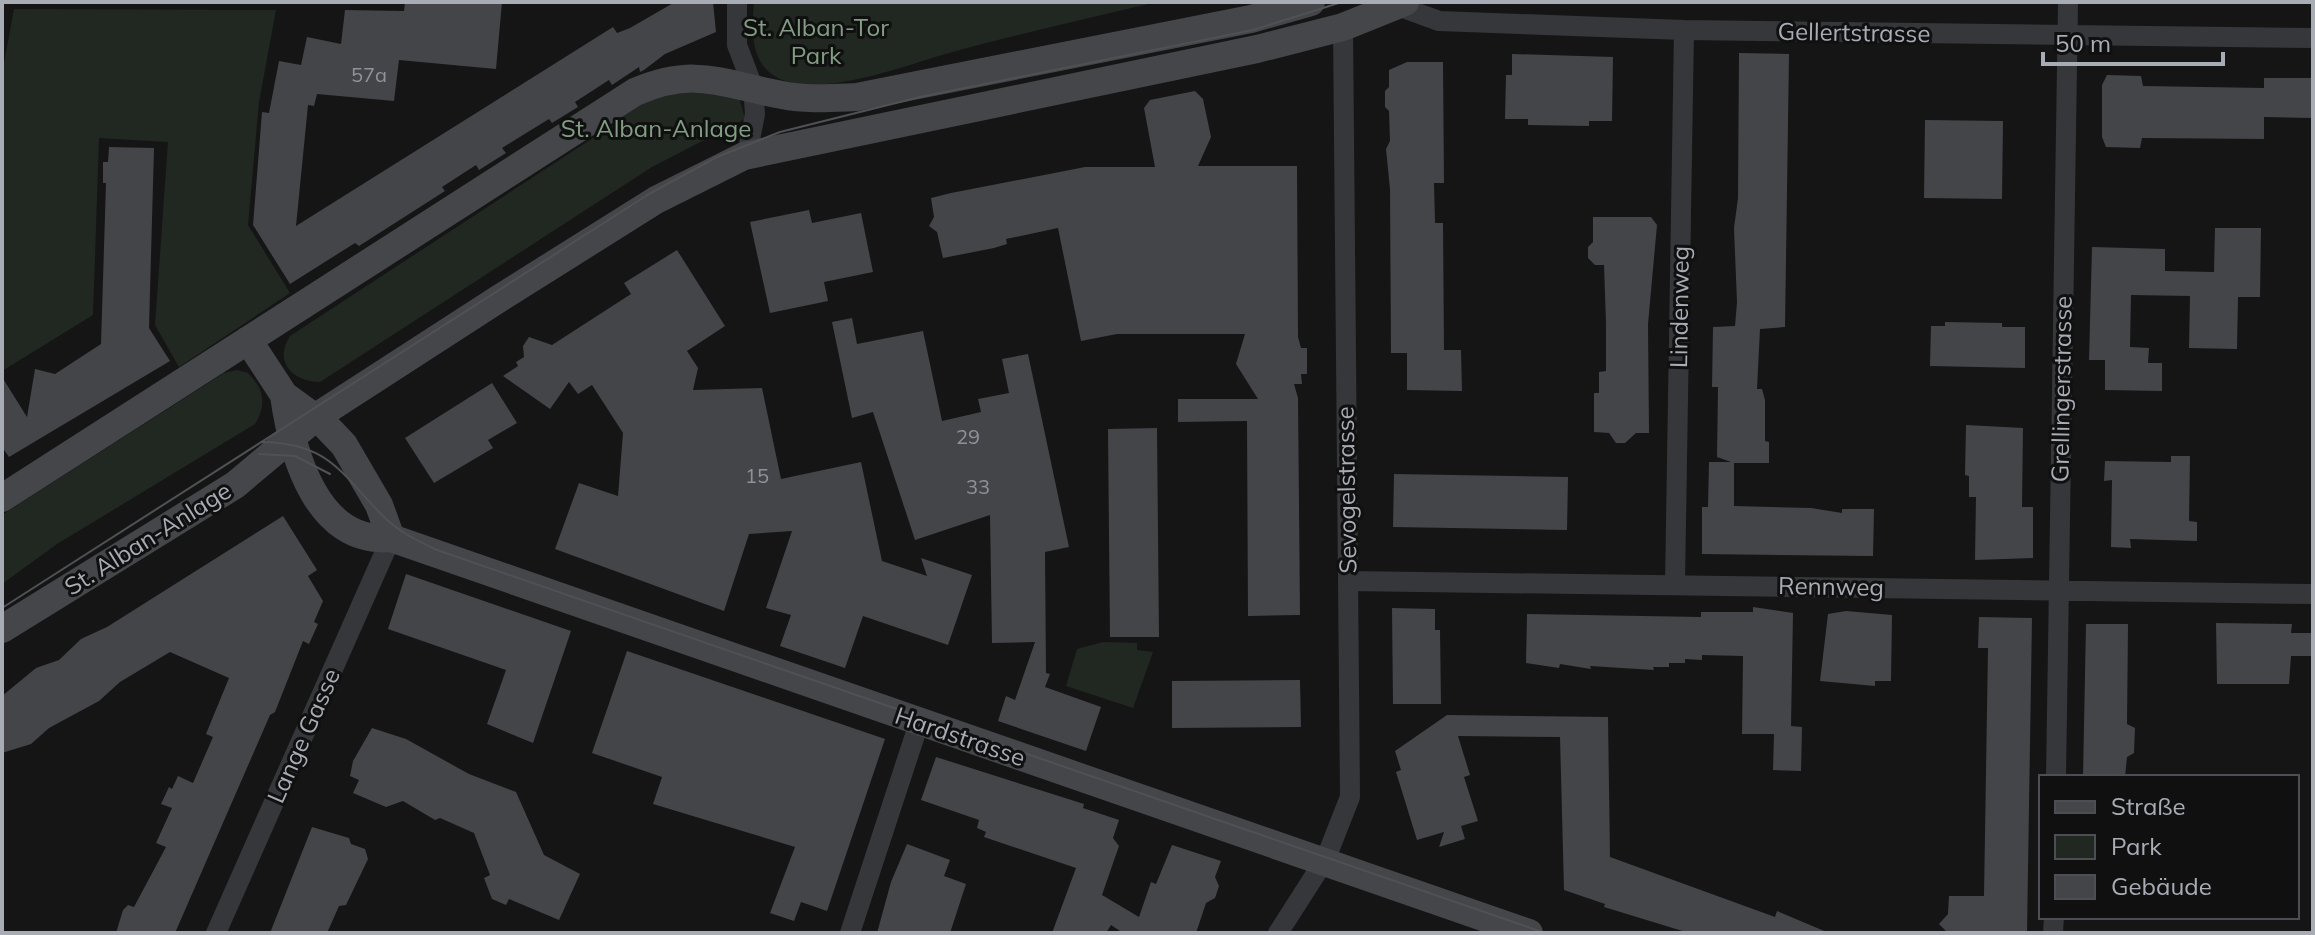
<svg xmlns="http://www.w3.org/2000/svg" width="2315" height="935" font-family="Mulish,sans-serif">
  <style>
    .green { fill: #212822 }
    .building { fill: #444549 }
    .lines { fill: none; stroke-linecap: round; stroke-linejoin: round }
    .street { stroke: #36373b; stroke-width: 20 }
    .secondary { stroke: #44464a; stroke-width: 28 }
    .tram { stroke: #4f5155; stroke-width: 2 }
    .labels { text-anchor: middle; stroke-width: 6; stroke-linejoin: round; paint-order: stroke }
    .number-label { font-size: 20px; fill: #8f929a }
    .park-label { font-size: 24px; fill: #829d83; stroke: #101011 }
    .street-label { font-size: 24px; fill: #a8acb5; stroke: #101011 }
  </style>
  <rect width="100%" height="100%" fill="#151516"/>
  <!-- green -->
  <path class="green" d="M754,2H1157C1090,18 1022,33 956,51C913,62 806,107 768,71C750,55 752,24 754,2Z
    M14,9L276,10L259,102L248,225L290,293L179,367L155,325L168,142L99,138L93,315L2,371V74Z
    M693,87L739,97L745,119L652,167L320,382C293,382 273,362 290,336L619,121L620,111L642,99Z
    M237,370L248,373C264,389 267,404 255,424L57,544L2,584V515L224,373Z
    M1103,642L1137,643V650L1153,652L1133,708L1066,686L1077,649Z"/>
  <!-- building -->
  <path class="building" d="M405,2H502L496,69L399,60L394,101L317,94L314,106L308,105L296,226L613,27L617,33L630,28L675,2H713L716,32L665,54L644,70L640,72L639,67L612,85L609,80L575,102L578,107L552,123L549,119L502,148L506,153L479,170L476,165L442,187L445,191L359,246L355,243L290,284L253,225L262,112L269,113L279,61L301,65L307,37L341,44L345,10L404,11Z
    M1739,53L1789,54L1785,327L1760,329L1757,389H1762L1765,400V441L1769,442V463H1734V506L1811,508L1842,513V509H1874L1873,556L1702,554V507H1708L1709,462H1731L1717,457L1718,387H1712L1713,327L1735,326L1737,302L1734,228L1738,198Z
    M1512,54L1613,57L1612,121H1589V126L1528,125V119H1505L1506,75H1512Z
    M1407,62H1443L1444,183H1434L1435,223H1443L1444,350H1461L1462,391L1407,390V353H1391L1390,189L1386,149L1390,141L1389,111L1385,107V91L1389,87V70Z
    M2107,75L2141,76L2143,86L2264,88V78H2313V118L2264,117V139L2142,138L2140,148L2106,147L2102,137V85Z
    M1195,91L1203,99L1211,137L1198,166H1297L1298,337L1301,348H1307V374H1301L1302,384H1294L1298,398L1300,615L1248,616L1247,421L1178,422V399H1258L1236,364L1245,334H1117L1081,341L1058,228L1006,239L1007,244L994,248L943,258L937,232L929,226L934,217L931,198L951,193L1085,167H1155L1144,108L1150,100Z
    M1925,120L2003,121L2002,199L1924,198Z
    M109,147L154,148L149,328L170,361L9,457L2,447V377L27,417L35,369L55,374L101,344L106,183H103V162H108Z
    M809,210L812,223L861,213L873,272L824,282L828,301L770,313L750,222Z
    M1593,217H1651L1657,225L1648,324L1649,433H1636L1625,443H1616L1609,433L1594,432V393H1599V372L1606,371V323L1604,265H1595L1588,258V247L1593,242Z
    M2215,228H2261L2260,297H2238L2237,349L2189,348L2190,296L2131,295L2130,347L2149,348L2148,363H2162V391L2105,390V360H2089L2092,247L2165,249V271L2214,272Z
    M677,250L725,326L687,351L698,368L693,390L762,388L781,479L861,462L882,561L927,576L921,558L972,575L948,645L863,616L845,668L780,646L791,615L766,608L792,531L749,534L724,611L555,549L579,483L618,496L623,433L592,385L578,394L569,382L550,409L503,376L518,366L516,362L524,357L523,346L529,337L552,345L631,294L624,283Z
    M852,318L857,344L923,331L942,421L981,412L978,399L1009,393L1002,359L1028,354L1069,547L1045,552L1046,673L1050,674L1045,687L1101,707L1086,751L998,721L1006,696L1015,700L1035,642L992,643L990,515L915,540L873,412L852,418L832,322Z
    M1945,322L2002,323V327H2025V368L1930,366L1931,326H1945Z
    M492,383L517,423L488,440L493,448L434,483L405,438Z
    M1966,425L2023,428L2022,507H2033V558L1975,560L1976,497H1969V476L1965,475Z
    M1157,428L1159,637H1110L1108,429Z
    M2171,456H2190L2189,521L2197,522V541L2130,539L2131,548L2111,547L2112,480L2104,481L2105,461L2171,462Z
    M1394,474L1568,477L1567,530L1393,527Z
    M283,516L317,570L308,576L323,601L314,622L318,624L309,644L303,641L275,712L270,715L175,933H116L123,910L128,905L134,907L166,847L156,843L172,808L161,804L169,787L172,789L178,776L193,783L213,737L206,734L229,678L170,652L120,682L99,701L49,728L31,744L2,753V696L36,668L59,660L81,639L107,627Z
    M406,574L571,631L533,743L487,724L506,670L388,629Z
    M1753,607L1793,613L1791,726L1802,727L1801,771L1773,770L1774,734H1742L1743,656L1702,655V660L1685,659V663H1669V667H1653L1654,670L1590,666L1591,669L1560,664L1559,668L1526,663L1527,614L1701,617V612H1753Z
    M1392,608L1435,609V630H1440L1441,704H1393Z
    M1846,611L1892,615L1891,681H1875V686L1820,681L1828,614Z
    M1979,617L2032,618L2027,933H1948L1939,924L1948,914L1949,896H1984L1988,648H1978Z
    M2216,623L2292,624L2291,633H2313V656H2291L2289,684H2217Z
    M2086,624H2128L2127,724L2135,728L2134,753L2127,757L2125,777H2083Z
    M627,651L885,739L827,911L801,902L794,921L770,913L795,847L653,804L662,777L592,753Z
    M1300,680L1301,727L1172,728V681Z
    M1447,715L1608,717L1610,857L1775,917L1777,911L1829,933H1689L1604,907L1605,904L1564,890L1560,737L1458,736L1470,775L1464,777L1478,821L1461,826L1465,839L1439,847L1444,832L1417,840L1396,772L1401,770L1395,751Z
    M372,728L406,739L469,774L516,792L544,855L580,874L559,920L509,899L506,905L492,899L484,878L490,875L474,833L440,818L435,820L403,801L386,807L353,793L359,780L350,776L353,761Z
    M936,757L1084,804L1083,808L1119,820L1113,838L1119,846L1102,895L1139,917L1151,882L1156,884L1172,845L1221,861L1215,877L1219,886L1215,898L1206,903L1196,933H1123L1111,925L1106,933H1052L1076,868L984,837L986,832L977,828L979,820L921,800Z
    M312,827L349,838L351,844L365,849L368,859L346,905L339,906L327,933H270Z
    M907,844L950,860L944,876L966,884L950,933H877L891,882Z"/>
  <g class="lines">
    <!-- street -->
    <path class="street" d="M737,2V45L753,87L755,114L747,155
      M1398,6L1439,21L1684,30L2313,38
      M1348,581L2313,594
      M1675,584L1684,30
      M2056,777L2068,2
      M216,933L391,538
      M850,933L919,723
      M1278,933L1326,858L1350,797L1343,27
      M2053,933L2054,917"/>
    <!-- secondary -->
    <path class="secondary" d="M248,340L284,395L324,424L344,445L379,505L391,538
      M284,395C292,454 317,545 391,538L1529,933
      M2,498L635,92C696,66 722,84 782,95C807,100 831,98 857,97L1251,19L1311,2
      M2,629L235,485L316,417L500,298L656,200L744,156L1257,49L1343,27L1405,2"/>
    <!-- tram -->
    <path class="tram" d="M261,442C330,443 340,473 384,517C399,532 418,541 437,550L1545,933
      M259,454L295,456L330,474
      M2,608L649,194L717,157L780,132L920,97L1253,30L1342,2"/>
  </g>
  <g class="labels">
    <!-- number labels -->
    <g class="number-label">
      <text x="369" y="82">57a</text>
      <text x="968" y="444">29</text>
      <text x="757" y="483">15</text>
      <text x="978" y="494">33</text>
    </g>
    <!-- park labels -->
    <g class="park-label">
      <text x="816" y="36">St. Alban-Tor<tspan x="816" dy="28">Park</tspan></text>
      <text x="656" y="137">St. Alban-Anlage</text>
    </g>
    <!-- street labels -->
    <g class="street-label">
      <text transform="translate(1854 33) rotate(1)" y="8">Gellertstrasse</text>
      <text transform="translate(1680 307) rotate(-89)" y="8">Lindenweg</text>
      <text transform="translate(2062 389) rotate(-89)" y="8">Grellingerstrasse</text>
      <text transform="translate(1347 490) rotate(-91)" y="8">Sevogelstrasse</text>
      <text transform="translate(148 539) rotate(-32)" y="8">St. Alban-Anlage</text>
      <text transform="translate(1831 587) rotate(1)" y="8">Rennweg</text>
      <text transform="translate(304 736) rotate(-66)" y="8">Lange Gasse</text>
      <text transform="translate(960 737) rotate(19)" y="8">Hardstrasse</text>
    </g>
  </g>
  <!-- border -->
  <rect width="2315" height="935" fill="none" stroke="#a8acb5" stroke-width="8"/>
  <!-- legend -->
  <rect x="2039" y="775" width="260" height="144" fill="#101011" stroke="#4d4e53" stroke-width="2"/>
  <rect x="2055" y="801" width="40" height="12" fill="#44464a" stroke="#4d4e53" stroke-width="2"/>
  <text x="2111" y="815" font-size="24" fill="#a8acb5">Straße</text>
  <rect x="2055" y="835" width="40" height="24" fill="#212822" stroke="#4d4e53" stroke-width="2"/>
  <text x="2111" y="855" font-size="24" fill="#a8acb5">Park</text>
  <rect x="2055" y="875" width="40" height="24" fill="#444549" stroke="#4d4e53" stroke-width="2"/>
  <text x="2111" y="895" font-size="24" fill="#a8acb5">Gebäude</text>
  <!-- scale -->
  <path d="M2043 52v12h180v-12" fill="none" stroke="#a8acb5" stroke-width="4"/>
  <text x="2055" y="52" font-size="24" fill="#a8acb5" stroke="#101011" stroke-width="6" paint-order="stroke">50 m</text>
</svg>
